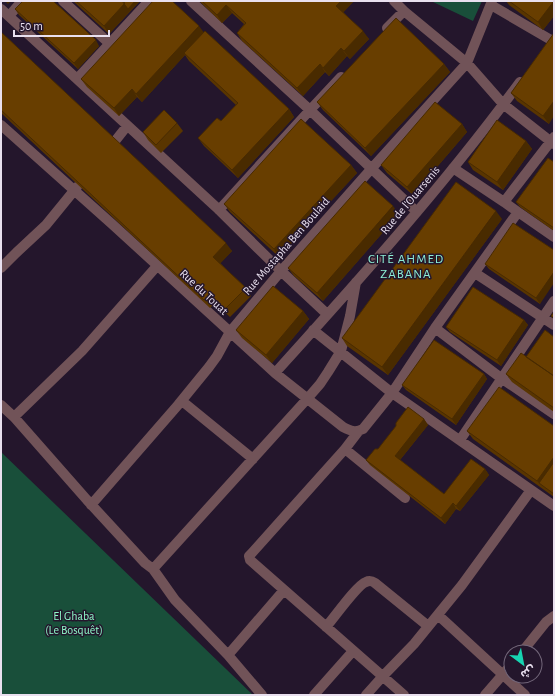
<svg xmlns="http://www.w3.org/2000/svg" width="555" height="696" font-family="'Alegreya Sans','Noto Sans Arabic',sans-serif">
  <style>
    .green { fill: #194f3a }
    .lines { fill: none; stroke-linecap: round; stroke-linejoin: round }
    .minor { stroke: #715358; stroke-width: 10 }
    .wall { fill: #593500 }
    .shaded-wall { fill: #492b00 }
    .building { fill: #683e00; stroke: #492b00 }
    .labels { text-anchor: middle; stroke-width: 3; stroke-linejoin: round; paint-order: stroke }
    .street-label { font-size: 12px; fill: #e9e0ef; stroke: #24162c }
    .park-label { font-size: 12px; fill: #8ef8c9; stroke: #24162c }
    .neighbourhood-label { font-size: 13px; letter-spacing: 1px; fill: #8cedd4; stroke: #24162c }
  </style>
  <rect width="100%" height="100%" fill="#24162c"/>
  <!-- green -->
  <path class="green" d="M431,1H482L473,21Z
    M1,452L253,695H1Z"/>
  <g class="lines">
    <!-- minor -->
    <path class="minor" d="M63,1L110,44
      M191,1L310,110L417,212
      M394,1L404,11L467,63L503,104L554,144
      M491,5L551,40
      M1,9L216,207L281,271L327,314
      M9,16L22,1
      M387,28L404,11
      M77,79L149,1
      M1,125L112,224L275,373L343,427C351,431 355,433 363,429L392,393L435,328L518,212L504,202L554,137
      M108,150L127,126
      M453,168L504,202
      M219,210L310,110L341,77
      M518,212L554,237
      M1,268L16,253L46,225L77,187
      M475,273L554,325
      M435,328L501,378L554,414
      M313,330L392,393L554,506
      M275,373C360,279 445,184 520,82
      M182,401L253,459
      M1,405L14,417L87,500L145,563L153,569L175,600L228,655L262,695
      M14,417L82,351L157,266
      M358,432L345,449L251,554L249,556L250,560L404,695
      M460,440L554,301
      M345,449L405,498
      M91,505L178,405L209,367L217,356L230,332L281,271L372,168L467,63L492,1
      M153,569L307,399L320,384L328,372L341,351L350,316L356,282
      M438,615L525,695
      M326,627C334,618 357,585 366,582C370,580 372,581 375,583L428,626
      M522,652L546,622L554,616
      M228,655L284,590
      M314,695L353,651
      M366,695L383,676L414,644L462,585L531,490
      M485,695L511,665"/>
  </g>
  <!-- wall -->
  <path class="wall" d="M73,1H140L109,34Z
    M199,1H354L343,12L369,39L350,59L347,56L329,76L325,72L303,96L242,41L237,33L244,24L232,13L222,23Z
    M506,1H554V16L543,30L509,5Z
    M15,9L99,46L78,69L19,15Z
    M1,32L232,251L220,263L246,288L251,296L230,317L215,303L210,308L1,113Z
    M203,32L289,109L294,117L238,178L204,146L198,138L221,121L236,105L189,61L185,55L142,102L137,97L119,116L87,87L81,79Z
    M554,33L549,124L517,101L511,93Z
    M444,64L450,72L371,156L323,110L317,102Z
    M177,123L183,131L161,153L148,140L143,132Z
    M462,124L467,132L413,195L387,173L381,165Z
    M526,141L532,149L503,190L473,170L468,162Z
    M554,162V231L520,207L516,202Z
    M351,165L357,173L279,257L230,212L224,204Z
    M399,214L323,301L294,276L288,268Z
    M502,219L388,375L347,346L342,338Z
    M554,250L540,304L489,269L485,264Z
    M303,311L309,319L272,363L242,338L236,330Z
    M524,320L528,325L501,366L450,332L446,327Z
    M554,337V412L512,382L506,374L526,357Z
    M484,374L487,379L456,425L406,390L402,385Z
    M424,419L428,425L400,460L444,494L485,469L489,475L460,511L456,509L445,524L370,465L366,460L378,449Z
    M554,426V497L473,439L467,431Z"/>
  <!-- shaded-wall -->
  <path class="shaded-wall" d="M6,1H11L8,4L6,2Z
    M135,1H140L130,11L128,9Z
    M341,1H354L342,14L336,6Z
    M554,1V16L543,30L538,22Z
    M125,3L130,11L109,34L104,26Z
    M226,5L232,13L222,23L217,15Z
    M199,26L205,34L184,53L185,55L142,102L136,94Z
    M363,31L369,39L350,59L344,51Z
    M96,40L99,46L78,69L74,63Z
    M341,48L347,56L329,76L323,68Z
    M320,64L325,72L303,96L297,88Z
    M444,64L450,72L371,156L365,148Z
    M132,89L137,97L119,116L114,108Z
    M554,101V116L549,124L543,116Z
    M289,109L294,117L238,178L232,170Z
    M462,124L467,132L413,195L407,187Z
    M526,141L532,149L503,190L497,182Z
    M351,165L357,173L279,257L274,249Z
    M393,206L399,214L323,301L317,293Z
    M496,211L502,219L388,375L382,367Z
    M226,243L232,251L219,265L213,257Z
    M554,272V283L540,304L536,298Z
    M303,311L309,319L272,363L266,355Z
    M524,320L528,325L501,366L497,360Z
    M484,374L487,379L456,425L452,419Z
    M424,419L428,425L399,461L395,456Z
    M554,457V473L539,483L537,481Z
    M485,469L489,475L460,511L456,506Z
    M453,503L456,509L445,524L441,518Z"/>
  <!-- building -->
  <path class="building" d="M23,1H53L96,40L74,63L15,9Z
    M76,1H122L125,3L104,26Z
    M122,1H135L128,9Z
    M153,1H172L199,26L136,94L132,89L114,108L81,79Z
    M202,1H341L336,6L363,31L344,51L341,48L323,68L320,64L297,88L237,33L246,23L226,5L217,15Z
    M509,1H554L538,22Z
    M396,18L444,64L365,148L317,102Z
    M205,31L289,109L232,170L198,138L217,118L221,121L238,103L184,53Z
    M1,32L226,243L213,257L246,288L225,309L210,295L204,300L1,110Z
    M554,33V101L543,116L511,93Z
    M435,102L462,124L407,187L381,165Z
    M164,110L177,123L156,145L143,132Z
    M301,119L351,165L274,249L224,204Z
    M497,120L526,141L497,182L468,162Z
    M548,158L554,162V228L516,202Z
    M365,181L393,206L317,293L288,268Z
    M456,182L496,211L382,367L342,338Z
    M513,223L554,250V272L536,298L485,264Z
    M273,286L303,311L266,355L236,330Z
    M473,287L524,320L497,360L446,327Z
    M554,312V318L551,316Z
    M545,330L554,337V376L526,357Z
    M434,340L484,374L452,419L402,385Z
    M521,353L554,376V408L506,374Z
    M499,387L554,426V457L537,481L467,431Z
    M408,407L424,419L395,456L444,494L471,459L485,469L456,506L453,503L441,518L366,460L375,449H378L396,426V423Z
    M554,462V494L539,483Z"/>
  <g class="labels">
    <!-- street labels -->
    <g class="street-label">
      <text transform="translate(410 200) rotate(-50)" y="4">Rue de l'Ouarsenis</text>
      <text transform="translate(286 246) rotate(-49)" y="4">Rue Mostapha Ben Boulaid</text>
      <text transform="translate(204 292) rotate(43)" y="4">Rue du Touat</text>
    </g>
    <!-- park labels -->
    <g class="park-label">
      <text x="74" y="620">El Ghaba<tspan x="74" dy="14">(Le Bosquêt)</tspan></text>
    </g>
    <!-- neighbourhood labels -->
    <g class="neighbourhood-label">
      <text x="406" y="263">CITÉ AHMED<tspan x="406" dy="15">ZABANA</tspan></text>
    </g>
  </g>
  <!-- border -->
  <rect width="555" height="696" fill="none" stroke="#e9e0ef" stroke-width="4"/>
  <!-- north arrow -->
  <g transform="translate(523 664) rotate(148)"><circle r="19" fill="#24162c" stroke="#73677a"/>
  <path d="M0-3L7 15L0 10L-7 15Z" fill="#17d5b2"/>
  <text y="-6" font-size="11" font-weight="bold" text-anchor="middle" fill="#e9e0ef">ش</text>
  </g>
  <!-- scale -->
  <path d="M14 30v6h95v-6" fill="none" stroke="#e9e0ef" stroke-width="2"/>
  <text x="20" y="30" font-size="12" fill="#e9e0ef" stroke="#24162c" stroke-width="3" paint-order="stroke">50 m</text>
</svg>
